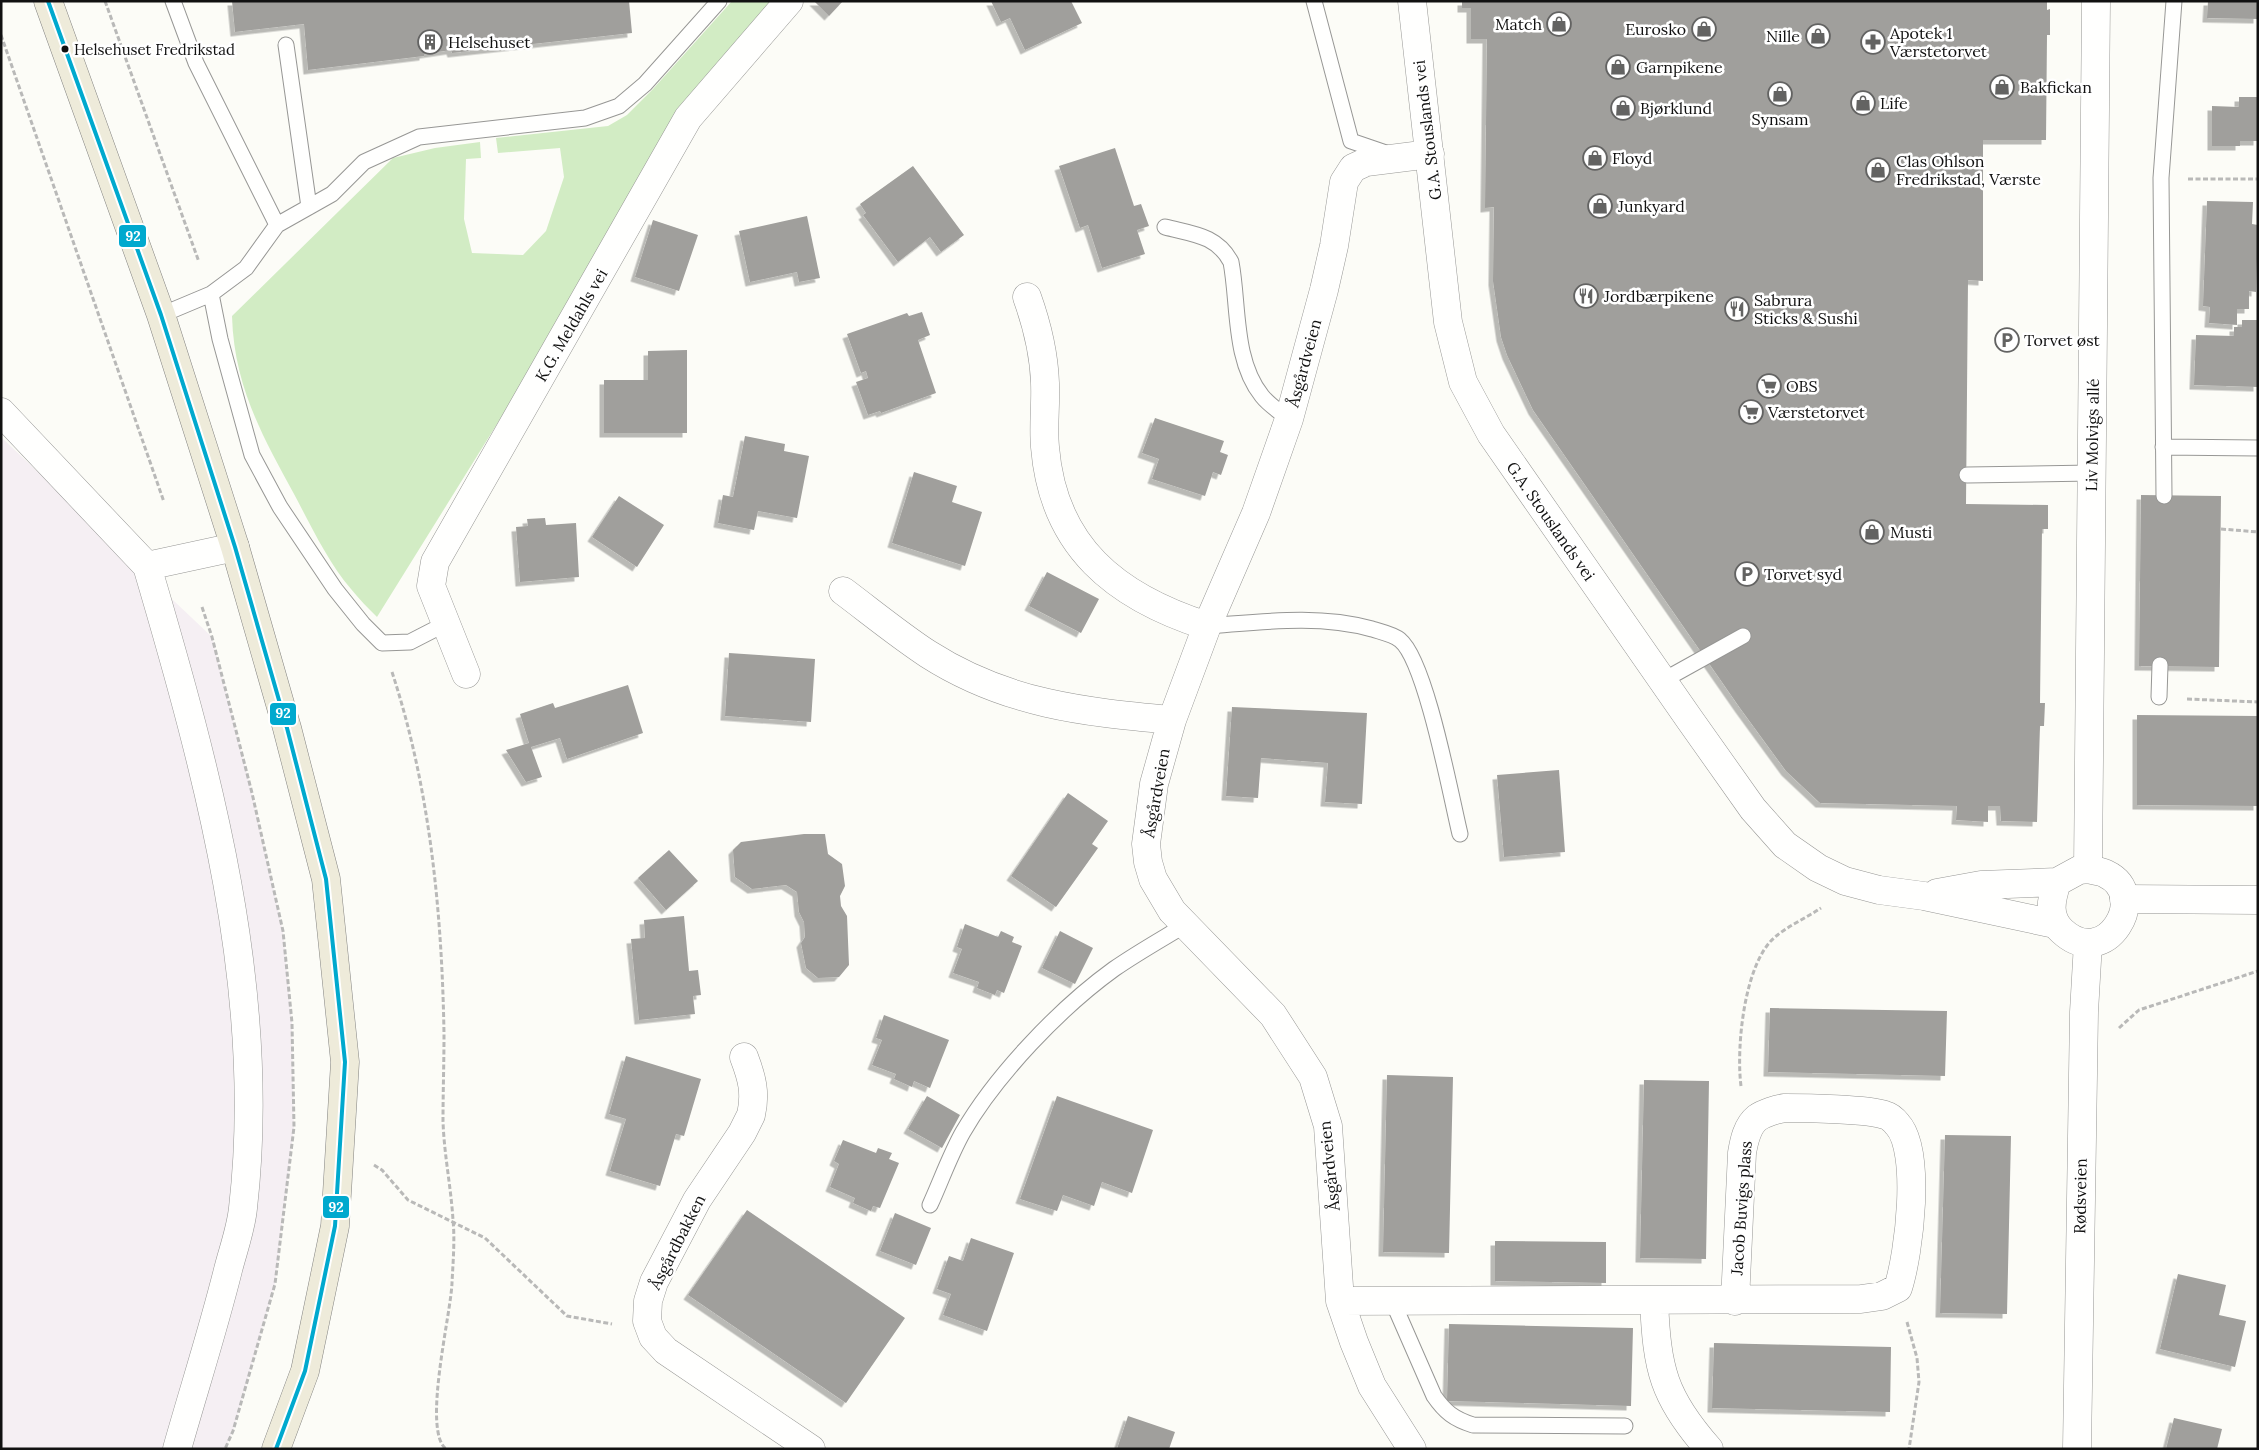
<svg xmlns="http://www.w3.org/2000/svg" width="2259" height="1450" font-family="Lora,serif">
  <style>
    .industrial { fill: #f5eff3 }
    .forest { fill: #d2ecc4 }
    .building { fill: #a09f9c; filter: url(#shadow) }
    .lines { fill: none; stroke-linecap: round; stroke-linejoin: round }
    .service-casing { stroke: #979795; stroke-width: 17 }
    .minor-casing { stroke: #979795; stroke-width: 29 }
    .tertiary-casing { stroke: #979795; stroke-width: 29 }
    .primary-casing { stroke: #848482; stroke-width: 29 }
    .path { stroke: #b9b9b8; stroke-width: 3; stroke-dasharray: 5 2.5; stroke-linecap: butt }
    .service { stroke: #fffffe; stroke-width: 15 }
    .minor { stroke: #fffffe; stroke-width: 28 }
    .tertiary { stroke: #fffffe; stroke-width: 28 }
    .primary { stroke: #eeebda; stroke-width: 28 }
    .bus-1-casing { stroke: #fff; stroke-width: 8 }
    .bus-1 { stroke: #00a9ce; stroke-width: 4 }
    .bus-dot { fill: #111; stroke: #fff; stroke-width: 2 }
    .labels { text-anchor: middle; stroke-width: 5; stroke-linejoin: round; paint-order: stroke }
    .bus-label { font-size: 15px; fill: #111; stroke: #fff; text-anchor: start }
    .poi-label { font-size: 16px; fill: #111; stroke: #fff; text-anchor: start }
    .street-label { font-size: 16px; fill: #111; stroke: #fff }
    .line-badge { stroke: #fff; stroke-width: 2 }
    .badge-label { font-size: 14px; text-anchor: middle; font-weight: bold; fill: #fff }
  </style>
  <defs>
    <filter id="shadow"><feDropShadow dx="-4.5" dy="4.5" stdDeviation="0" flood-color="#0004"/></filter>
  </defs>
  <rect width="100%" height="100%" fill="#fcfcf7"/>
  <!-- industrial -->
  <path class="industrial" d="M1,437L212,637L252,793L283,931L292,1023L294,1127L275,1284L233,1431L225,1449H1Z"/>
  <!-- forest -->
  <path class="forest" d="M732,1H780L714,75L377,617C368,608 359,599 351,589C329,564 310,524 294,494C262,435 234,386 232,316L393,158L435,148L480,142L481,158L466,159L464,219L472,253L523,255L546,231L564,177L560,148L498,153L496,138L608,126L627,115L653,89Z"/>
  <!-- building -->
  <path class="building" d="M232,1H629L632,33L452,53L451,50L424,54V56L308,70L304,24L235,32Z
    M814,1H843L829,16Z
    M991,1H1071L1082,23L1025,50L1010,18L1001,22Z
    M1462,1H2047V10L2050,9V35H2047L2046,140H1983V281L1968,280L1966,504L2048,505V529H2042L2040,703H2045L2044,726H2040L2037,822L2001,821L2000,806H1988V822L1956,820L1957,806L1820,803L1786,771L1740,708L1533,410L1507,355L1501,337L1493,281L1494,207L1485,208L1487,39H1471V8H1462Z
    M2208,1H2258V19L2207,18Z
    M2239,97H2258V141H2240V146H2212V106L2239,107Z
    M1115,148L1134,206L1141,204L1149,226L1137,230L1145,254L1102,268L1088,225L1080,228L1059,166Z
    M913,166L964,235L941,252L930,237L898,262L863,215L866,213L860,204Z
    M2207,201L2253,202L2252,224L2258,225L2256,292L2249,291V309H2237V325L2209,323L2210,307L2203,306Z
    M807,216L820,278L799,282L797,272L750,282L739,231Z
    M653,220L698,235L679,291L635,277Z
    M922,312L930,335L918,340L936,393L881,413L880,411L868,415L856,382L868,378L866,371L861,373L847,334L907,313L909,316Z
    M2242,320H2258V387L2194,385L2196,335L2234,336V327H2242Z
    M687,350V433H604V380H648V351Z
    M1155,418L1224,441L1220,452L1228,455L1221,475L1213,472L1205,496L1152,479L1159,459L1142,453Z
    M745,436L785,444L784,451L809,456L797,518L758,511L754,530L718,523L723,495L733,497Z
    M914,472L957,486L952,502L982,512L965,566L892,543Z
    M2141,495L2221,496L2219,667L2139,666Z
    M619,496L664,525L637,567L592,537Z
    M545,518L546,525L576,523L579,577L520,582L516,527L528,526L527,519Z
    M1047,572L1099,599L1081,633L1029,606Z
    M729,653L815,659L811,722L725,716Z
    M628,685L643,733L567,759L560,738L531,747L542,777L526,782L506,750L529,743L520,714L553,703L555,708Z
    M1232,707L1367,713L1362,804L1325,802L1328,763L1261,758L1258,798L1226,796Z
    M2137,715L2258,716V806L2137,805Z
    M1559,770L1565,852L1504,857L1497,775Z
    M1068,793L1108,821L1092,844L1098,848L1056,907L1011,876Z
    M804,834H825L828,854L842,864L845,886L840,896L841,906L847,916L849,965L839,977L818,978L806,968L801,943L805,937L804,922L799,912L797,892L786,885L752,889L735,877L733,850L741,842Z
    M669,850L698,881L666,910L638,878Z
    M684,916L689,971L698,970L701,995L693,996L695,1014L639,1020L631,939L645,938L644,920Z
    M965,924L998,937L1001,931L1014,937L1012,942L1022,946L1004,993L997,990L995,995L977,988L979,982L953,973L962,949L957,947Z
    M1060,931L1093,948L1075,984L1042,968Z
    M1770,1008L1947,1011L1945,1076L1768,1072Z
    M884,1015L949,1040L930,1088L914,1081L912,1087L894,1079L896,1074L872,1065L882,1040L876,1038Z
    M626,1056L701,1079L684,1136L676,1134L660,1186L610,1171L626,1119L609,1114Z
    M1387,1075L1453,1077L1449,1253L1383,1252Z
    M1644,1080L1709,1081L1706,1259L1640,1258Z
    M927,1096L960,1115L942,1148L908,1129Z
    M1057,1096L1153,1130L1132,1193L1102,1182L1094,1206L1063,1195L1057,1211L1020,1199Z
    M1945,1135L2011,1136L2007,1314L1940,1313Z
    M843,1140L876,1153L878,1148L892,1153L889,1159L899,1163L880,1208L873,1206L871,1211L853,1203L855,1198L830,1187L839,1164L834,1161Z
    M747,1210L905,1318L846,1403L688,1295Z
    M895,1213L931,1228L916,1265L880,1251Z
    M971,1238L1014,1253L987,1331L943,1315L951,1294L937,1289L949,1256L963,1261Z
    M1495,1241L1606,1242V1283L1495,1281Z
    M2178,1274L2226,1285L2219,1315L2246,1321L2235,1367L2160,1349Z
    M1449,1324L1633,1328L1631,1406L1447,1401Z
    M1714,1343L1891,1347L1890,1412L1712,1408Z
    M1128,1416L1175,1432L1169,1449H1117Z
    M2174,1418L2222,1429L2217,1449H2166Z"/>
  <g class="lines">
    <!-- service casing -->
    <g class="service-casing">
      <path id="service" d="M1314,1L1351,141L1389,154
        M286,45L309,207
        M277,225L332,194L364,162L419,137L585,118L619,106L645,84L719,1
        M1165,227C1192,234 1217,235 1231,262C1239,304 1233,360 1262,396C1269,405 1280,412 1289,419
        M211,294L220,339L252,455L280,507L335,589L363,624L382,643L410,642L445,624
        M161,315L211,294L246,268L277,225L196,63L173,1
        M2163,447L2258,448
        M1967,475L2092,473
        M2164,496L2161,178L2174,1
        M1207,626C1262,622 1318,614 1372,629C1381,632 1393,634 1400,640C1426,661 1451,797 1460,834
        M1662,681L1743,636
        M2159,697L2160,665
        M930,1205C941,1181 950,1155 963,1132C996,1075 1060,1008 1114,969C1137,953 1162,939 1185,925
        M1392,1300L1434,1396C1445,1412 1454,1419 1473,1425L1625,1426"/>
    </g>
    <!-- minor casing -->
    <g class="minor-casing">
      <path id="minor" d="M1027,297C1037,325 1044,354 1045,383C1046,404 1043,426 1045,447C1053,547 1116,597 1207,626
        M1,412L147,566L235,547
        M147,566C208,773 268,991 243,1208C241,1229 233,1250 228,1270C213,1330 194,1389 177,1449
        M843,591C871,612 899,635 928,654C1006,704 1084,712 1172,720
        M466,674L431,586L435,562L688,118L789,1
        M2124,899L2258,900
        M744,1057C752,1078 756,1093 751,1115L742,1133L697,1200L654,1282L648,1301L647,1321L653,1337L666,1351L811,1449
        M1340,1301L1861,1299L1882,1296L1898,1288C1909,1254 1922,1150 1897,1124C1894,1120 1889,1116 1885,1115C1868,1109 1805,1108 1785,1108C1777,1109 1764,1113 1757,1118C1747,1126 1744,1141 1742,1153L1735,1301
        M1654,1301C1657,1369 1663,1397 1709,1449
        M1412,1449L1372,1386L1354,1342L1340,1301L1328,1126L1313,1077L1273,1015L1172,911L1153,879L1148,862L1146,844L1154,784L1172,720L1207,626L1256,513L1289,419L1324,290L1334,246L1344,182L1353,168L1366,162L1430,154"/>
    </g>
    <!-- tertiary casing -->
    <g class="tertiary-casing">
      <path id="tertiary" d="M1412,1L1448,322L1463,382L1491,434L1690,720L1753,809L1785,845L1818,868L1845,881L1879,890L1924,896L2055,924
        M2088,869L2096,1
        M2088,869C2093,871 2101,871 2106,874C2151,895 2106,972 2062,931C2047,917 2051,900 2057,882L2079,870Z
        M1937,893L1981,885L2057,882
        M2077,1449L2084,1012L2088,943"/>
    </g>
    <!-- primary casing -->
    <g class="primary-casing">
      <path id="primary" d="M48,1L161,315L235,547L287,728L326,879L345,1062L335,1226L305,1371L276,1449"/>
    </g>
    <!-- path -->
    <path class="path" d="M105,1L199,262
      M1,35L164,502
      M2188,179H2258
      M2221,529L2258,532
      M202,607L212,637L252,793L283,931L292,1023L294,1127L275,1284L233,1431L225,1449
      M392,672C430,788 442,913 444,1034C444,1063 443,1092 443,1121C444,1154 451,1187 453,1220C455,1240 453,1262 452,1283C451,1314 422,1430 446,1449
      M2187,699L2258,702
      M2119,1028L2139,1010L2258,971
      M1741,1086C1736,1048 1744,963 1775,937C1788,926 1806,918 1821,908
      M374,1165L382,1170L408,1200L485,1238L567,1316L612,1324
      M1907,1322L1917,1358L1919,1382L1909,1449"/>
    <!-- service -->
    <use href="#service" class="service"/>
    <!-- minor -->
    <use href="#minor" class="minor"/>
    <!-- tertiary -->
    <use href="#tertiary" class="tertiary"/>
    <!-- primary -->
    <use href="#primary" class="primary"/>
    <!-- bus-1 casing -->
    <g class="bus-1-casing">
      <path id="bus-1" d="M48,1L161,315L235,547L287,728L326,879L345,1062L335,1226L305,1371L276,1449"/>
    </g>
    <!-- bus-1 -->
    <use href="#bus-1" class="bus-1"/>
  </g>
  <!-- icons -->
  <defs>
    <g id="shop-ring" transform="scale(1.25)"><circle r="9.5" fill="#fff" stroke="#636362" stroke-width="1.5"/><path d="M-5-2.5h2.3a2.7 3.5 0 0 1 5.4 0H5L5.5 6h-11ZM-1.5-2.5h3a1.5 2.3 0 0 0-3 0Z" fill="#636362"/></g>
    <g id="building-ring" transform="scale(1.25)"><circle r="9.5" fill="#fff" stroke="#636362" stroke-width="1.5"/><path d="M-4-6H4V6H1V3H-1V6H-4ZM-2.5-4.3h1.7v1.8h-1.7ZM.8-4.3h1.7v1.8H.8ZM-2.5-1h1.7V.8h-1.7ZM.8-1h1.7V.8H.8Z" fill="#636362"/></g>
    <g id="pharmacy-ring" transform="scale(1.25)"><circle r="9.5" fill="#fff" stroke="#636362" stroke-width="1.5"/><path d="M-2-6h4v4h4v4h-4v4h-4v-4h-4v-4h4Z" fill="#636362"/></g>
    <g id="restaurant-ring" transform="scale(1.25)"><circle r="9.5" fill="#fff" stroke="#636362" stroke-width="1.5"/><path d="M-5-6h1v4h1v-4h1v4h1v-4h1v5L-1.5 .5V6h-2V.5L-5-1ZM5-6V6H3V1.5H1.5Q1.5-4 5-6Z" fill="#636362"/></g>
    <g id="parking-ring" transform="scale(1.25)"><circle r="9.5" fill="#fff" stroke="#636362" stroke-width="1.5"/><path d="M-3.5-5.5H1a3.5 3.5 0 0 1 0 7H-1V5.5H-3.5ZM-1-3.4V-.6H.8a1.4 1.4 0 0 0 0-2.8Z" fill="#636362"/></g>
    <g id="supermarket-ring" transform="scale(1.25)"><circle r="9.5" fill="#fff" stroke="#636362" stroke-width="1.5"/><path d="M-6-5.5h2.5l.6 2H6L4.5 2H-2.5L-4.4-4H-6ZM-1.5 3.2a1.3 1.3 0 1 0 .1 0ZM3 3.2a1.3 1.3 0 1 0 .1 0Z" fill="#636362"/></g>
  </defs>
  <g fill-rule="evenodd">
    <use href="#shop-ring" x="1559" y="24"/>
    <use href="#shop-ring" x="1704" y="29"/>
    <use href="#shop-ring" x="1818" y="36"/>
    <use href="#building-ring" x="430" y="42"/>
    <use href="#pharmacy-ring" x="1873" y="42"/>
    <use href="#shop-ring" x="1618" y="67"/>
    <use href="#shop-ring" x="2002" y="87"/>
    <use href="#shop-ring" x="1780" y="94"/>
    <use href="#shop-ring" x="1863" y="103"/>
    <use href="#shop-ring" x="1623" y="108"/>
    <use href="#shop-ring" x="1595" y="158"/>
    <use href="#shop-ring" x="1878" y="170"/>
    <use href="#shop-ring" x="1600" y="206"/>
    <use href="#restaurant-ring" x="1586" y="296"/>
    <use href="#restaurant-ring" x="1737" y="309"/>
    <use href="#parking-ring" x="2007" y="340"/>
    <use href="#supermarket-ring" x="1769" y="386"/>
    <use href="#supermarket-ring" x="1751" y="412"/>
    <use href="#shop-ring" x="1872" y="532"/>
    <use href="#parking-ring" x="1747" y="574"/>
  </g>
  <!-- markers -->
  <circle class="bus-dot" cx="65" cy="49" r="4.5"/>
  <g class="labels">
    <!-- bus labels -->
    <g class="bus-label">
      <text x="74" y="55">Helsehuset Fredrikstad</text>
    </g>
    <!-- poi labels -->
    <g class="poi-label">
      <text x="1542" y="30" text-anchor="end">Match</text>
      <text x="1686" y="35" text-anchor="end">Eurosko</text>
      <text x="1890" y="39">Apotek 1<tspan x="1890" dy="18">Værstetorvet</tspan></text>
      <text x="1800" y="42" text-anchor="end">Nille</text>
      <text x="448" y="48">Helsehuset</text>
      <text x="1636" y="73">Garnpikene</text>
      <text x="2020" y="93">Bakfickan</text>
      <text x="1880" y="109">Life</text>
      <text x="1640" y="114">Bjørklund</text>
      <text x="1780" y="125" text-anchor="middle">Synsam</text>
      <text x="1612" y="164">Floyd</text>
      <text x="1896" y="167">Clas Ohlson<tspan x="1896" dy="18">Fredrikstad, Værste</tspan></text>
      <text x="1618" y="212">Junkyard</text>
      <text x="1604" y="302">Jordbærpikene</text>
      <text x="1754" y="306">Sabrura<tspan x="1754" dy="18">Sticks &amp; Sushi</tspan></text>
      <text x="2024" y="346">Torvet øst</text>
      <text x="1786" y="392">OBS</text>
      <text x="1768" y="418">Værstetorvet</text>
      <text x="1890" y="538">Musti</text>
      <text x="1764" y="580">Torvet syd</text>
    </g>
    <!-- street labels -->
    <g class="street-label">
      <text transform="translate(1427 130) rotate(-97)" y="6">G.A. Stouslands vei</text>
      <text transform="translate(571 325) rotate(-60)" y="6">K.G. Meldahls vei</text>
      <text transform="translate(1304 363) rotate(-75)" y="6">Åsgårdveien</text>
      <text transform="translate(2092 435) rotate(-89)" y="6">Liv Molvigs allé</text>
      <text transform="translate(1551 521) rotate(55)" y="6">G.A. Stouslands vei</text>
      <text transform="translate(1156 793) rotate(-80)" y="6">Åsgårdveien</text>
      <text transform="translate(1329 1166) rotate(-96)" y="6">Åsgårdveien</text>
      <text transform="translate(2080 1196) rotate(-89)" y="6">Rødsveien</text>
      <text transform="translate(1741 1208) rotate(-86)" y="6">Jacob Buvigs plass</text>
      <text transform="translate(677 1242) rotate(-63)" y="6">Åsgårdbakken</text>
    </g>
  </g>
  <g class="line-badge">
    <rect x="118" y="224" width="29" height="24" rx="5" fill="#00a9ce"/>
    <rect x="269" y="702" width="28" height="24" rx="5" fill="#00a9ce"/>
    <rect x="322" y="1195" width="28" height="24" rx="5" fill="#00a9ce"/>
  </g>
  <g class="badge-label">
    <text x="133" y="241">92</text>
    <text x="283" y="718">92</text>
    <text x="336" y="1212">92</text>
  </g>
  <!-- border -->
  <rect width="2259" height="1450" fill="none" stroke="#111111" stroke-width="5"/>
</svg>
